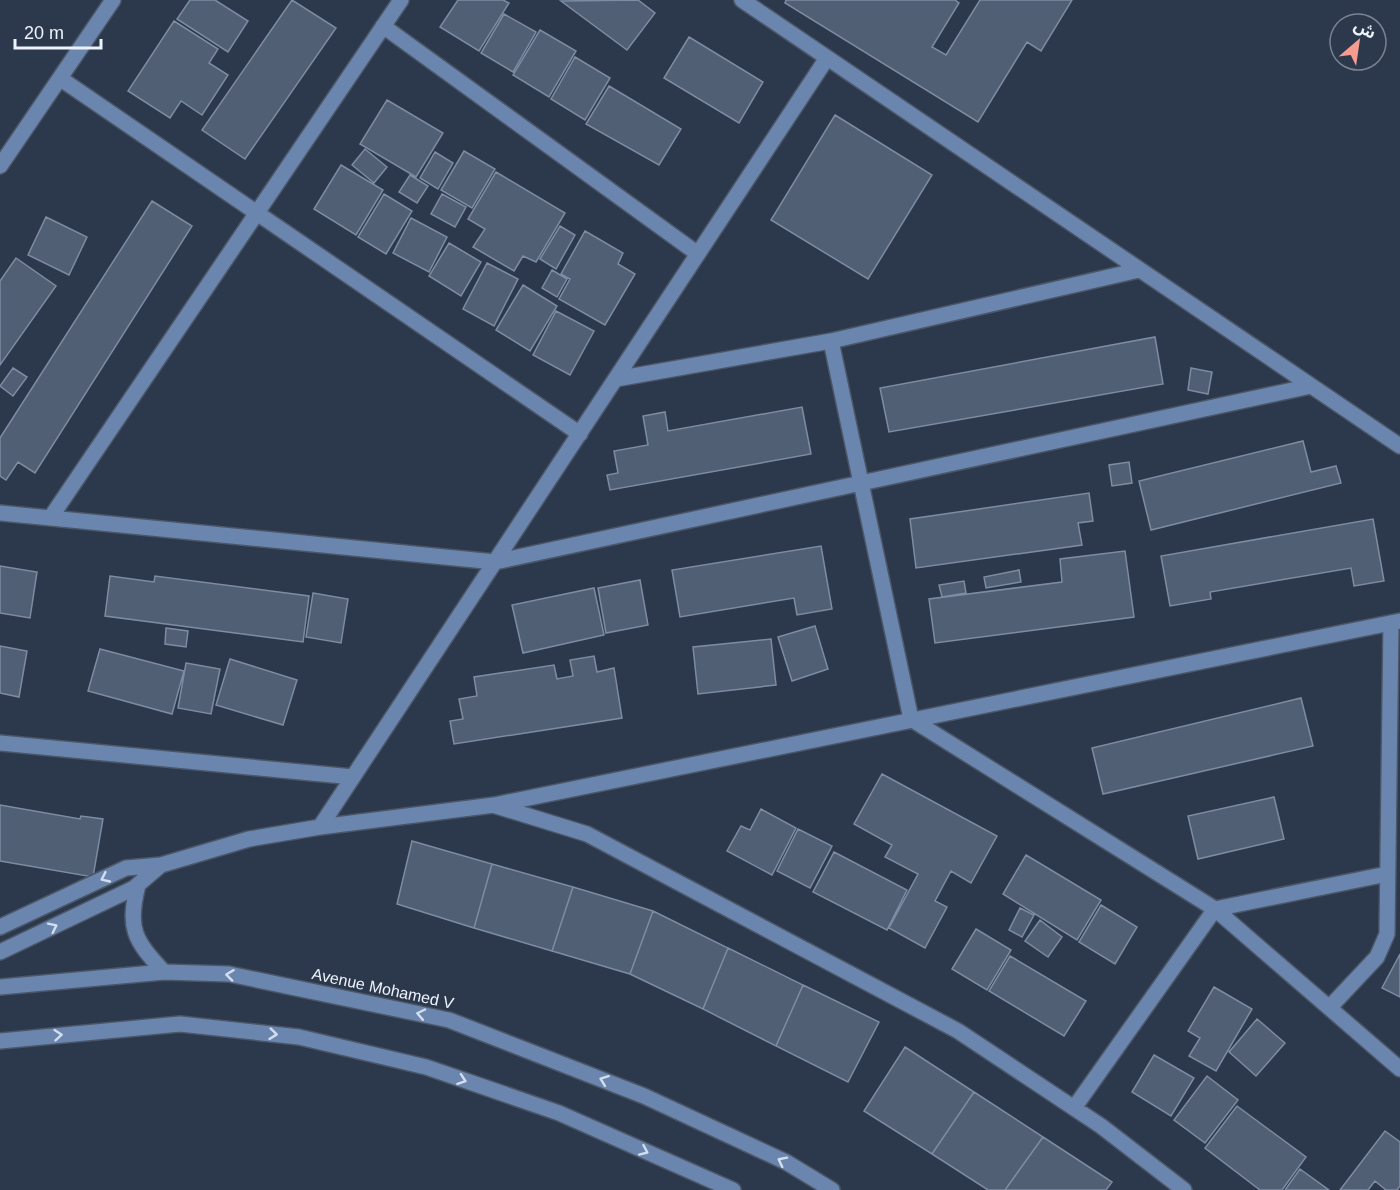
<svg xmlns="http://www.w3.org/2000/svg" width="1400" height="1190" font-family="Arial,'Noto Sans Arabic',sans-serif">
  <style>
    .building { fill: #515f74; stroke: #7d8ca2; stroke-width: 1.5 }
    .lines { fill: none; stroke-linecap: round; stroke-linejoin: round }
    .minor-casing { stroke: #4b5667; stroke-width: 18 }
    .minor { stroke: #6a86af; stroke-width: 15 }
    .oneway { stroke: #d2dded }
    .labels { text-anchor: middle; stroke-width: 5; stroke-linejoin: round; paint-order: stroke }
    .street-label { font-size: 16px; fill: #ecf3fd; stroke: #2c384b }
  </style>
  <rect width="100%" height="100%" fill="#2c384b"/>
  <!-- building -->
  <path class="building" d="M190,0H215L248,21L228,52L177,19Z
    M292,0L336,28L245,159L202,130Z
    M458,0H503L509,3L479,51L440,27Z
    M638,0L655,13L627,50L561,1Z
    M786,0H955L959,3L932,47L946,55L980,0H1072L1041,51L1027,42L978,122L785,3Z
    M504,14L536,32L513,72L481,53Z
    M174,21L218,49L209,63L228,75L202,115L181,101L170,118L128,91Z
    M540,30L576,51L549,97L513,75Z
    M689,37L763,82L739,123L664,78Z
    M575,57L610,78L585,120L551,99Z
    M609,86L681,129L659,165L586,124Z
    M387,100L443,133L416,177L360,144Z
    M835,115L932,175L868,279L771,220Z
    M365,149L387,167L374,183L352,165Z
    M464,151L495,169L472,208L441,190Z
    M435,152L453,163L438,189L420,178Z
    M341,165L383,190L356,235L314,209Z
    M496,172L565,213L536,262L523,256L514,271L473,247L485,229L468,219Z
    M410,175L428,186L417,203L399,192Z
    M384,194L412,211L386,254L358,237Z
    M442,194L466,207L455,227L431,214Z
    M152,201L192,226L35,473L18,462L6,480L0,476V438Z
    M46,217L87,237L69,275L28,255Z
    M411,218L447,237L429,272L393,253Z
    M560,226L575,235L556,269L540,259Z
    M585,231L623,253L618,264L635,274L605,325L559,299L570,279L561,274Z
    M449,243L481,262L461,296L429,276Z
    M16,258L56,286L0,365V281Z
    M487,263L518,279L494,326L463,309Z
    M552,270L567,279L557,297L542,288Z
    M523,285L557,306L530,351L496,330Z
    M556,311L594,331L570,375L533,355Z
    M1155,337L1163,384L889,432L880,388Z
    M13,368L27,377L13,396L0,386Z
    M1191,368L1212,372L1208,394L1188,390Z
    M802,407L811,454L610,490L607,475L618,473L614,451L648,445L643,416L665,412L668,431Z
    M1303,441L1311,472L1336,466L1341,483L1151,530L1139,481Z
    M1129,462L1132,483L1112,486L1109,465Z
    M1089,493L1093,521L1078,523L1082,545L916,568L910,519Z
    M1373,519L1384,581L1354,586L1351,568L1210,592L1211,599L1170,606L1161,556Z
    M821,546L832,609L797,615L794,598L680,617L672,570Z
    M1125,551L1134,617L935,643L929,599L1062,582L1060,559Z
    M0,566L37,572L30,618L0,613Z
    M1019,570L1021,582L986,588L984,577Z
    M110,576L154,582L155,576L309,596L303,642L105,616Z
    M640,580L648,625L606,633L598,588Z
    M964,581L966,593L942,597L939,585Z
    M594,588L604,635L523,653L512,605Z
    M313,593L348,599L341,643L306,637Z
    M815,626L828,669L792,681L778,637Z
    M166,628L188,631L186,647L165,644Z
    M771,639L776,685L698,694L693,647Z
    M0,646L27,651L19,697L0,693Z
    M100,649L184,671L172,714L88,691Z
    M594,656L597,672L614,668L622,718L454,744L450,721L463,719L459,699L477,696L474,677L554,665L557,679L573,676L570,660Z
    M230,659L297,680L283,725L216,705Z
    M186,663L220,669L211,714L178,708Z
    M1301,698L1313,746L1103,794L1092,748Z
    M882,774L997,836L971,883L951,871L935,901L947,907L925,948L889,928L918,874L885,857L892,845L854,824Z
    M1274,797L1284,839L1198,859L1188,816Z
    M0,805L80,819L81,816L103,819L93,877L0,861Z
    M761,809L796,828L772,875L727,851L741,826L750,830Z
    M798,829L832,846L810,888L777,871Z
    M412,841L492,864L474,928L397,904Z
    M834,852L907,890L887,930L813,892Z
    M1026,855L1101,900L1077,940L1003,894Z
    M492,864L573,887L552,951L474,928Z
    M573,887L653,911L630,974L552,951Z
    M1101,905L1137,927L1115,964L1079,942Z
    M1020,908L1034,915L1022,937L1009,930Z
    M653,911L728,948L703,1009L630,974Z
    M1040,920L1062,937L1048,957L1025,941Z
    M976,929L1011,950L987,990L952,969Z
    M728,948L803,985L776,1046L703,1009Z
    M1400,954V997L1382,988Z
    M1010,956L1086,1001L1064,1036L989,991Z
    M803,985L879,1022L848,1082L776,1046Z
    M1214,987L1252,1009L1216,1071L1189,1056L1200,1038L1188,1031Z
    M1257,1019L1285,1043L1256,1076L1229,1052Z
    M905,1047L974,1092L932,1154L864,1111Z
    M1154,1055L1194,1078L1171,1116L1132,1092Z
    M1207,1076L1238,1100L1205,1143L1174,1120Z
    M974,1092L1043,1137L1005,1190H988L932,1154Z
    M1237,1106L1306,1157L1282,1190H1260L1205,1148Z
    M1385,1131L1400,1142V1186L1397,1190H1386L1375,1181L1368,1190H1340Z
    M1043,1137L1112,1182L1106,1190H1005Z
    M1300,1169L1329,1190H1285Z"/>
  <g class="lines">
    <!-- minor casing -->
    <g class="minor-casing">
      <path id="minor" d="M742,0L1400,446
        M383,26L698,254
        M61,79L580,434
        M0,166L113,0
        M831,341L911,719L1215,909L1400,1069
        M616,379L831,341L1139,270
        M0,513L495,562L1311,386
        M51,517L401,0
        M0,743L353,777
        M496,806L587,834L958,1031L1101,1126L1184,1190
        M320,827L827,58
        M138,885C127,928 134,940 164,972
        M0,927L126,868L161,865L249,839L320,827L494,805L1400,621
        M0,952L134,888L161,865
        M0,987L164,972L229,974L449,1020L644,1096L786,1162L832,1190
        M1330,1007L1377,957L1387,934L1391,623
        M0,1041L180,1024L299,1037L426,1067L559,1113L733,1190
        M1074,1108L1215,909L1387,874"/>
    </g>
    <!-- minor -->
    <use href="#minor" class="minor"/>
  </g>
  <!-- one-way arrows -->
  <defs><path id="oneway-chevron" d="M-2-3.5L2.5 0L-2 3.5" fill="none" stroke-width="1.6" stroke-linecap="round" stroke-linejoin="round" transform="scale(1.5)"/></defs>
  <g class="oneway">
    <use href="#oneway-chevron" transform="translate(105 878) rotate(155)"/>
    <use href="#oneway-chevron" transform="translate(53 927) rotate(-26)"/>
    <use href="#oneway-chevron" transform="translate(230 975) rotate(-173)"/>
    <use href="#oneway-chevron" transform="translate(421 1014) rotate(-168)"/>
    <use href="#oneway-chevron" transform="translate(273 1034) rotate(6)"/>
    <use href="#oneway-chevron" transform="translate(58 1035) rotate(-5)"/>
    <use href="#oneway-chevron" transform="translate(462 1080) rotate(19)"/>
    <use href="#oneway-chevron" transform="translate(604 1080) rotate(-159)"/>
    <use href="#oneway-chevron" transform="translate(644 1151) rotate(24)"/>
    <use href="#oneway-chevron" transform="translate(782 1161) rotate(-153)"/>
  </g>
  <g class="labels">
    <!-- street labels -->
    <g class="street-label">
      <text transform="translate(383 988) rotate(12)" y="6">Avenue Mohamed V</text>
    </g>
  </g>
  <!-- north arrow -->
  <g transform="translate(1358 42) rotate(29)"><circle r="28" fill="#2c384b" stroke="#798392" stroke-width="1.5"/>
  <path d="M0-4.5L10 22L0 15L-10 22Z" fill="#f59c90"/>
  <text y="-9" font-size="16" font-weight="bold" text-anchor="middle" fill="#ecf3fd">ش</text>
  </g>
  <!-- scale -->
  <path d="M15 39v9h86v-9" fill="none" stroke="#ecf3fd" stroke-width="3"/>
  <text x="24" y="39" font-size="18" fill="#ecf3fd" stroke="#2c384b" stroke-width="4.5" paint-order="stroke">20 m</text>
</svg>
